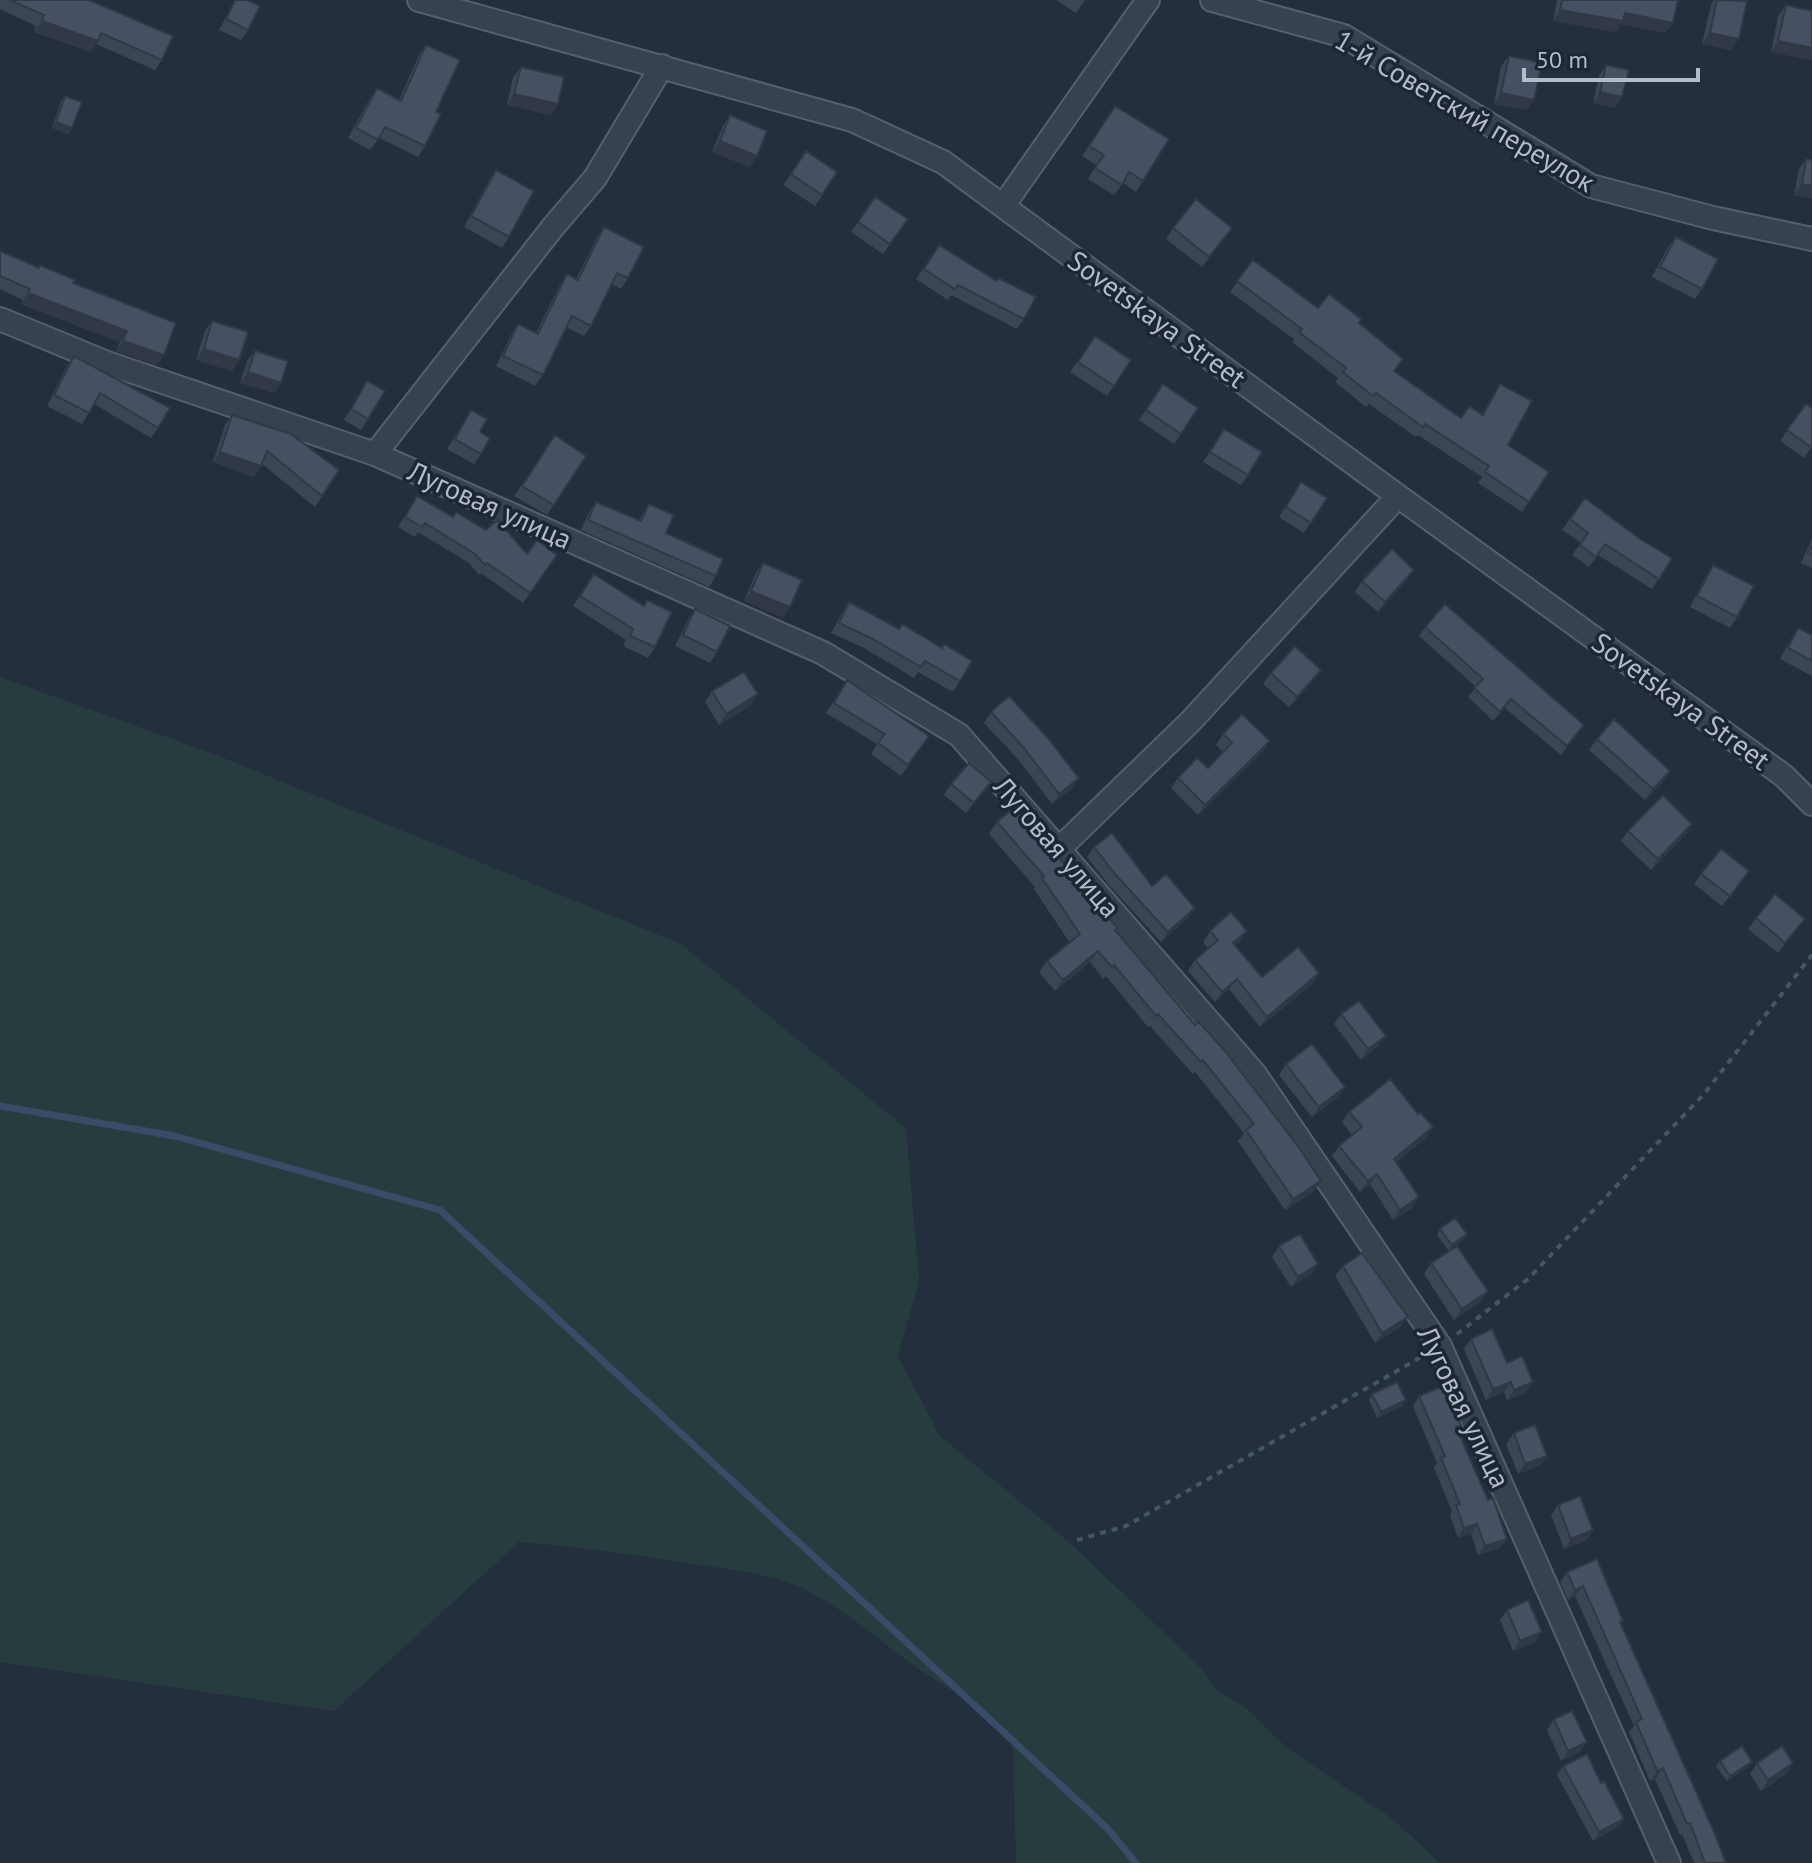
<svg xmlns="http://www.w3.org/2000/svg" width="1812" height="1863" font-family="'PT Sans',sans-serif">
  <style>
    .green { fill: #263c3f }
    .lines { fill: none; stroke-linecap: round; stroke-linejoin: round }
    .stream { stroke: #394c67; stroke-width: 7 }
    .minor-casing { stroke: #565f6c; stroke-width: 26 }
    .path { stroke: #44595c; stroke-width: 4; stroke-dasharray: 6 6; stroke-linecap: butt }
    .minor { stroke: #38414e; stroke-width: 22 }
    .wall { fill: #3b4654 }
    .shaded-wall { fill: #303945 }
    .building { fill: #455162; stroke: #303945; stroke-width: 2 }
    .labels { text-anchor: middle; stroke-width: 7; stroke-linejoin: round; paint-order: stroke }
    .street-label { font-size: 28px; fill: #b4bcc9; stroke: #1d2633 }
  </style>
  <rect width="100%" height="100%" fill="#242f3e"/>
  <!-- green -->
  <path class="green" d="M0,677L214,754L681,944L906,1128L919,1281L898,1356L940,1436L1069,1542L1201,1668L1218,1691L1245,1707L1287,1748L1394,1820L1440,1863H1016L1013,1750C1001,1715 957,1695 928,1675C885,1647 848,1610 802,1588C769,1573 730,1570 695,1564C636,1555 578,1547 519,1542L334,1711L0,1662Z"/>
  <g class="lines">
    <!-- stream -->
    <path class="stream" d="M0,1106L175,1136L440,1210L1107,1828L1136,1863"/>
    <!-- minor casing -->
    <g class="minor-casing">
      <path id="minor" d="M419,0L852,120L943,162L1398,496L1784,776L1812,804
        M1212,0L1344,36L1591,186L1713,218L1812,239
        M1003,206L1148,0
        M0,319L107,363L375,454L823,653L959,735L1255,1074L1440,1346L1669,1863
        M375,454L553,227L595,178L662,66
        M1059,849L1190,722L1398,496"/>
    </g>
    <!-- path -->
    <path class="path" d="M1457,1334L1528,1279L1704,1094L1812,955
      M1077,1540L1126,1526L1423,1356"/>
    <!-- minor -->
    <use href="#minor" class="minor"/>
  </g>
  <!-- wall -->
  <path class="wall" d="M0,0H89L162,60L155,70L96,44L91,52L34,32L36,26L0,9Z
    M235,0H247L248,30L241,40L219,30Z
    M1056,0H1085L1076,13Z
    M1557,0H1678L1673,23L1665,33L1621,24L1616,32L1553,21Z
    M1714,0H1743L1731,50L1702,44L1711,5Z
    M1786,5L1812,11V60L1771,52L1778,16Z
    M426,45L436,112L425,146L418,157L379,138L370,150L348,138L370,98L377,88L399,100L419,55Z
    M1509,56L1527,110L1494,104L1501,66Z
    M1606,65L1622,97L1615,108L1593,103L1599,76Z
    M521,67L558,104L551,115L507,105L513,77Z
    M65,96L72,128L69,134L52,128L61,101Z
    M1115,106L1143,181L1136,192L1123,183L1114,195L1088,179L1096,165L1082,156Z
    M730,115L750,167L712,152L723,126Z
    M806,151L837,172L815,206L783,185Z
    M1806,159L1812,160V198L1794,195L1799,169Z
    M496,170L509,237L502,248L464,227L489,180Z
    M875,197L908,219L883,254L851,232Z
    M604,227L628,278L621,289L612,284L591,326L584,336L566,327L543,375L535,386L496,366L511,335L518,324L536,333L560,285L567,274L576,279L597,238Z
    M1173,228H1232L1202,267L1166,239Z
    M1676,237L1702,289L1695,299L1652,277L1668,247Z
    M939,245L996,281L1024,319L1017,329L951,295L948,300L916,279Z
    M0,251L38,268L40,265L73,283L164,355L157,365L116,351L120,342L21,304L23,300L0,289Z
    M1253,260L1318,308L1359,323L1395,371L1461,418L1482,414L1500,384L1508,445L1549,472L1522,512L1478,483L1482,477L1418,435L1416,437L1369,404L1366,407L1335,382L1338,378L1292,342L1294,339L1230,292Z
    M212,321L239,360L232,371L196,360L205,331Z
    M1095,336L1131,360L1107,396L1070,372Z
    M255,351L274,393L240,383L247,361Z
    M74,356L158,428L151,438L94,404L82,424L47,406L67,366Z
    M367,381L368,419L361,430L344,420Z
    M1163,384L1198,408L1174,444L1139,420Z
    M1806,404L1812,446L1804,458L1780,441Z
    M471,410L480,432L481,454L474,464L447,449Z
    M232,415L339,470L315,507L262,464L254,477L213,462L225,425Z
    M1224,429L1248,475L1241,485L1203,462Z
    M555,435L586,456L547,515L514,496Z
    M1301,482L1327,498L1304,533L1279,517Z
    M417,496L453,517L527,554L557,555L523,603L481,573L479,575L469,563L418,532L415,537L398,527Z
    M1585,498L1640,539L1672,558L1652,589L1598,555L1589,567L1572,555L1581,543L1562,530Z
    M596,502L639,520L649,504L666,533L716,576L709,587L581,530L589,512Z
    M1812,539V568L1801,563Z
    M763,563L783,618L744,601L756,573Z
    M1713,565L1737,617L1730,628L1690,607L1706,576Z
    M1414,570L1407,580L1378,612L1355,592L1362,581Z
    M594,574L644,605L647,600L655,647L648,658L623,646L626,640L573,606Z
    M849,602L960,681L953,692L918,672L914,678L864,648L831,633L842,613Z
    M695,609L717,652L710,663L675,646L688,620Z
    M1425,627L1584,725L1561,755L1505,708L1493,721L1468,697L1476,687L1419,636Z
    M1798,628L1812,635V676L1780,659L1791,639Z
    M1321,670L1314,680L1289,707L1263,684L1271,673Z
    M847,680L929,736L901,776L871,754L877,744L826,713Z
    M712,691L751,705L719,725L705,702Z
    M991,712L1071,789L1052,804L1017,758L984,723Z
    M1223,734L1270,741L1263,751L1198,815L1171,788L1178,778L1208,768L1223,752L1216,745Z
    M1597,739L1663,782L1645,800L1589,750Z
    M991,782L966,813L944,795L951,784Z
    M997,822L1115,930L1313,1192L1285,1210L1238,1141L1244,1133L1195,1072L1193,1074L1150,1026L1148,1027L1106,976L1103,979L1090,962L1055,991L1039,972L1047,961L1070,943L1034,889L1035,887L989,834Z
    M1692,824L1685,835L1651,870L1621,841L1628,831Z
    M1094,847L1152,886L1195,908L1188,918L1161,942L1108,884L1087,857Z
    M1749,871L1722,906L1694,884L1701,874Z
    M1756,918L1805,919L1778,953L1748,929Z
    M1210,931L1240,941L1235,946L1262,977L1319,973L1312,984L1260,1027L1229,989L1215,1002L1188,971L1195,960L1208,949L1203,942Z
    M1341,1014L1386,1036L1378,1046L1361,1060L1334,1024Z
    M1286,1064L1345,1087L1338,1097L1312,1117L1279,1075Z
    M1349,1112L1418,1114L1433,1127L1426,1138L1396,1162L1412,1208L1393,1220L1370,1184L1360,1192L1332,1156L1339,1146L1352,1135L1342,1122Z
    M1440,1229L1467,1234L1464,1239L1449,1251L1437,1235Z
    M1279,1246L1318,1264L1311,1274L1291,1287L1272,1257Z
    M1431,1263L1480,1302L1454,1320L1424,1274Z
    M1343,1266L1408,1317L1400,1327L1375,1343L1335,1276Z
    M1471,1339L1507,1363L1533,1382L1525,1393L1507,1400L1504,1392L1486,1400L1464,1349Z
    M1372,1394L1402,1406L1377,1418L1369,1400Z
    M1419,1396L1461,1426L1458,1430L1500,1548L1478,1555L1471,1534L1458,1538L1450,1515L1452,1511L1434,1468L1437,1463L1413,1406Z
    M1514,1433L1547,1456L1539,1466L1518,1474L1506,1444Z
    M1558,1505L1593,1530L1586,1541L1564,1549L1551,1515Z
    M1567,1572L1623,1621L1621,1625L1726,1863H1694L1682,1834L1680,1835L1655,1779L1650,1781L1629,1732L1634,1726L1575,1596L1568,1600L1560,1582Z
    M1507,1610L1535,1642L1513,1651L1500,1620Z
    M1554,1719L1587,1742L1579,1753L1561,1761L1547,1730Z
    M1720,1761L1752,1762L1748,1767L1727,1781L1716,1766Z
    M1757,1763H1793L1786,1774L1761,1791L1750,1774Z
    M1563,1766L1601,1783L1624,1819L1618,1827L1593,1841L1557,1775Z"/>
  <!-- shaded-wall -->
  <path class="shaded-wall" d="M1560,10L1625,13L1673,23L1665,33L1621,24L1616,32L1553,21Z
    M42,21L98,41L91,52L34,32Z
    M1710,33L1739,39L1731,50L1702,44Z
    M1778,41L1812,48V60L1771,52Z
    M1600,92L1622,97L1615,108L1593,103Z
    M1501,93L1534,100L1527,110L1494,104Z
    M514,94L558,104L551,115L507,105Z
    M56,122L72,128L69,134L52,128Z
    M720,141L757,156L750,167L712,152Z
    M1802,184L1812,186V198L1794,195Z
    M28,293L127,331L120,342L21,304Z
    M123,341L164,355L157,365L116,351Z
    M204,349L239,360L232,371L196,360Z
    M248,372L281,383L274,393L240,383Z
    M220,452L261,466L254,477L213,462Z
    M1414,570L1407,580L1378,612L1385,602Z
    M751,591L790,607L783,618L744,601Z
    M1321,670L1314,680L1289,707L1297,697Z
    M758,694L751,705L719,725L726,714Z
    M1270,741L1263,751L1198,815L1205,805Z
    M1670,771L1663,782L1645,800L1653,789Z
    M1079,778L1071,789L1052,804L1059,794Z
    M1692,824L1685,835L1651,870L1658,859Z
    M1195,908L1188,918L1161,942L1168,932Z
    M1247,931L1240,941L1226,954L1233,943Z
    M1098,951L1090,962L1055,991L1063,980Z
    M1319,973L1312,984L1260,1027L1267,1017Z
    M1237,979L1229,989L1215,1002L1222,992Z
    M1386,1036L1378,1046L1361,1060L1368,1049Z
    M1345,1087L1338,1097L1312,1117L1319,1107Z
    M1433,1127L1426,1138L1387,1170L1394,1159Z
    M1377,1174L1370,1184L1360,1192L1368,1181Z
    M1321,1181L1313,1192L1285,1210L1293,1199Z
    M1419,1197L1412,1208L1393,1220L1400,1210Z
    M1467,1234L1464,1239L1449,1251L1452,1245Z
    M1318,1264L1311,1274L1291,1287L1298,1277Z
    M1488,1291L1480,1302L1454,1320L1462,1309Z
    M1408,1317L1400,1327L1375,1343L1382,1333Z
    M1511,1382L1504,1392L1486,1400L1493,1389Z
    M1533,1382L1525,1393L1507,1400L1514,1390Z
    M1406,1400L1402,1406L1377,1418L1381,1412Z
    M1547,1456L1539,1466L1518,1474L1525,1464Z
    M1477,1524L1471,1534L1458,1538L1464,1528Z
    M1593,1530L1586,1541L1564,1549L1571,1539Z
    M1507,1539L1500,1548L1478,1555L1485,1546Z
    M1583,1586L1575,1596L1568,1600L1575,1590Z
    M1542,1632L1535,1642L1513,1651L1520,1641Z
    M1587,1742L1579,1753L1561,1761L1568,1751Z
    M1752,1762L1748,1767L1727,1781L1730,1776Z
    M1793,1763L1786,1774L1761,1791L1768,1780Z
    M1663,1768L1655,1779L1650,1781L1657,1771Z
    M1624,1819L1618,1827L1593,1841L1599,1832Z"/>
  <!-- building -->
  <path class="building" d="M10,0H89L173,36L162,60L101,33L98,41L42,21L44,15Z
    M235,0H247L260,6L248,30L226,19Z
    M1562,0H1678L1673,23L1625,13L1623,21L1560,10Z
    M1717,0L1747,1L1739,39L1710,33Z
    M1786,5L1812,11V48L1778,41Z
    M426,45L460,60L436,112L441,114L425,146L385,127L378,140L356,128L377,88L401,101Z
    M1509,56L1542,63L1534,100L1501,93Z
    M1606,65L1629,70L1622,97L1600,92Z
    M521,67L564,77L558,104L514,94Z
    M65,96L82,102L72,128L56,122Z
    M1115,106L1169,139L1143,181L1129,172L1122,185L1095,168L1104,155L1089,146Z
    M730,115L767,131L757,156L720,141Z
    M806,151L837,172L822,195L791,174Z
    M1806,159L1812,160V186L1802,184Z
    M496,170L534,191L509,237L471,216Z
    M875,197L908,219L890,244L858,222Z
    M1196,199L1232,228L1209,257L1173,228Z
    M604,227L644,247L628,278L617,273L591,326L572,316L543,375L503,356L518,324L538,334L567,274L578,280Z
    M1676,237L1718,259L1702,289L1660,267Z
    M939,245L997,281L998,278L1036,297L1024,319L958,285L955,289L924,269Z
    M0,251L39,268L40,265L75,280L73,283L176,323L164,355L123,341L127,331L28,293L30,289L0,276Z
    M1253,260L1318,308L1329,294L1361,319L1359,323L1403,359L1394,371L1461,418L1469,406L1483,415L1500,384L1532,401L1508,445L1549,472L1529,502L1485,472L1489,466L1425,424L1423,427L1376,393L1373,396L1343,372L1346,368L1299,332L1302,329L1237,281Z
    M212,321L248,332L239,360L204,349Z
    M1095,336L1131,360L1114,386L1078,362Z
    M255,351L288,361L281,383L248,372Z
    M74,356L170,408L158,428L100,393L89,413L54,395Z
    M367,381L385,391L368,419L351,409Z
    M1163,384L1198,408L1181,434L1146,410Z
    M1806,404L1812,408V446L1811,447L1787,430Z
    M471,410L487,419L480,432L490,438L481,454L455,439Z
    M232,415L291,434L339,470L322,496L267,451L261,466L220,452Z
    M1224,429L1262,452L1248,475L1210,452Z
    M555,435L586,456L554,505L522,486Z
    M1301,482L1327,498L1311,523L1286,507Z
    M417,496L453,517L456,512L486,530L497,520L527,554L537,540L557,555L530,593L487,563L485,565L475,554L425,523L422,527L405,517Z
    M1585,498L1640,539L1672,558L1659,579L1605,544L1596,557L1580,545L1588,533L1570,519Z
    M596,502L641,521L649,504L674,515L666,533L723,559L716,576L588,520Z
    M1812,544V555L1808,553Z
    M1392,549L1414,570L1385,602L1362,581Z
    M763,563L802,580L790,607L751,591Z
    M1713,565L1754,586L1737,617L1697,596Z
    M594,574L644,606L647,600L672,612L655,647L630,636L633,629L580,596Z
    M849,602L899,629L902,624L942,648L944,644L972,661L960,681L925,661L921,667L871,638L839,623Z
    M1445,604L1584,725L1567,746L1511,699L1500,712L1474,688L1483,679L1425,627Z
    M695,609L730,626L717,652L683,635Z
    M1798,628L1812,635V661L1788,648Z
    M1295,646L1321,670L1297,697L1271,673Z
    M744,672L758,694L726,714L712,691Z
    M847,680L929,736L908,765L878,743L885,734L834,703Z
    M1009,696L1047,737L1079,778L1059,794L1024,748L991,712Z
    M1242,714L1270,741L1205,805L1178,778L1197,758L1208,768L1232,743L1223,734Z
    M1614,719L1670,771L1653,789L1597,739Z
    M969,763L991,782L974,803L951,784Z
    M1663,795L1692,824L1658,859L1628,831Z
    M1015,806L1072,873L1101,917L1105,913L1117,928L1115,930L1195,1025L1199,1022L1225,1051L1300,1149L1321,1181L1293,1199L1246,1130L1254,1124L1203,1060L1201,1062L1158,1014L1156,1016L1114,965L1112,967L1098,951L1063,980L1047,961L1080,934L1042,878L1044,876L997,822Z
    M1112,833L1152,886L1166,874L1195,908L1168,932L1115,874L1094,847Z
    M1721,849L1749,871L1730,896L1701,874Z
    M1775,894L1805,919L1785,943L1756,918Z
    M1231,912L1247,931L1233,943L1262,977L1298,947L1319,973L1267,1017L1237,979L1222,992L1195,960L1218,940L1210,931Z
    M1359,1001L1386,1036L1368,1049L1341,1014Z
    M1312,1044L1345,1087L1319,1107L1286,1064Z
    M1390,1079L1418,1114L1420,1112L1433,1127L1394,1159L1419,1197L1400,1210L1377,1174L1368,1181L1339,1146L1362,1127L1349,1112Z
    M1455,1218L1467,1234L1452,1245L1440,1229Z
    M1300,1234L1318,1264L1298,1277L1279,1246Z
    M1457,1246L1488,1291L1462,1309L1431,1263Z
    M1362,1253L1408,1317L1382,1333L1343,1266Z
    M1492,1329L1507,1363L1522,1356L1533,1382L1514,1390L1511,1382L1493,1389L1471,1339Z
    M1397,1382L1406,1400L1381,1412L1372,1394Z
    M1444,1386L1461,1426L1456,1427L1488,1500L1493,1498L1507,1539L1485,1546L1477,1524L1464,1528L1456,1505L1460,1504L1441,1458L1445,1456L1419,1396Z
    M1535,1425L1547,1456L1525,1464L1514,1433Z
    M1580,1496L1593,1530L1571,1539L1558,1505Z
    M1597,1559L1623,1621L1620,1622L1715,1834L1726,1863H1705L1690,1823L1687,1824L1663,1768L1657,1771L1636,1722L1642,1719L1583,1586L1575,1590L1567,1572Z
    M1528,1600L1542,1632L1520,1641L1507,1610Z
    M1572,1711L1587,1742L1568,1751L1554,1719Z
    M1742,1746L1752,1762L1730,1776L1720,1761Z
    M1782,1746L1793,1763L1768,1780L1757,1763Z
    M1587,1754L1601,1783L1604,1781L1624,1819L1599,1832L1563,1766Z"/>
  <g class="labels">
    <!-- street labels -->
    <g class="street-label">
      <text transform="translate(1465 111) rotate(30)" y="10">1-й Советский переулок</text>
      <text transform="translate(1157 319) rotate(36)" y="10">Sovetskaya Street</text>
      <text transform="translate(490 505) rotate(24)" y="10">Луговая улица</text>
      <text transform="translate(1681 701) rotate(36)" y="10">Sovetskaya Street</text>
      <text transform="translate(1057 847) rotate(49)" y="10">Луговая улица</text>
      <text transform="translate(1464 1407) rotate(64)" y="10">Луговая улица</text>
    </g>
  </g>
  <!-- scale -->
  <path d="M1524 68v12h174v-12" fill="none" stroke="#b4bcc9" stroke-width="4"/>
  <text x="1536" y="68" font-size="24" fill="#b4bcc9" stroke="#1d2633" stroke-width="6" paint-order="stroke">50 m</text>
</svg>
